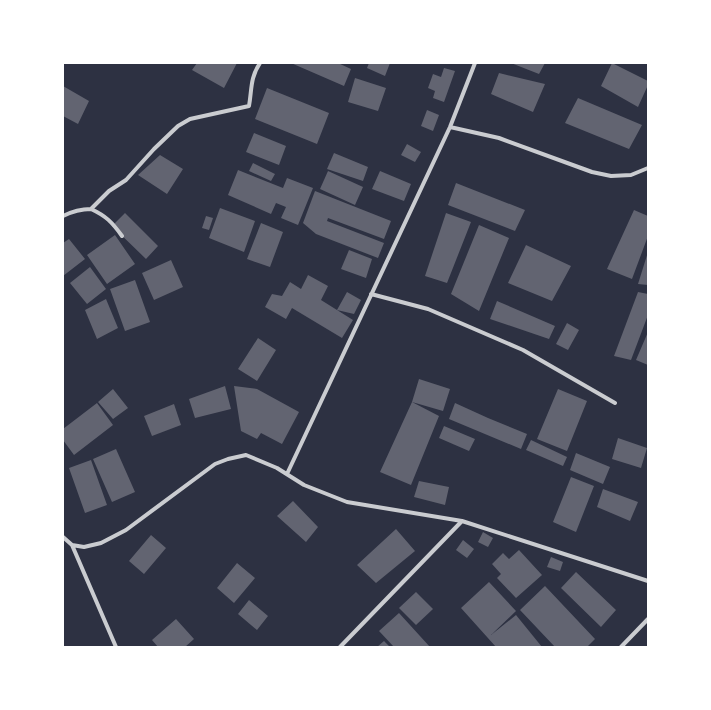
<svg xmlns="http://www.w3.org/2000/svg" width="711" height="710" font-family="Commissioner,sans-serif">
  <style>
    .building { fill: #626471 }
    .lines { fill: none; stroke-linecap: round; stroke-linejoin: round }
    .minor { stroke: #caccd0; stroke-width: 4 }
  </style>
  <rect width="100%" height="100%" fill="#2d3142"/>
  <!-- building -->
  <path class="building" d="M197,63H237L224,88L192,70Z
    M291,63H338L351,69L344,86Z
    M369,63H390L385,76L367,68Z
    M511,63H545L539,74Z
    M612,63L648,81V85L638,107L601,86Z
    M444,68L455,71L444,102L433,98L435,91L428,88L433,74L441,77Z
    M499,73L545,84L533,112L491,94Z
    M355,78L386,88L378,111L348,102Z
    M63,86L89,101L78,124L63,116Z
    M267,88L329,113L317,144L255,119Z
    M578,98L642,125L629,149L565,123Z
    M427,110L439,115L433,131L421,126Z
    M254,133L286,146L279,165L246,152Z
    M407,144L421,152L415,162L401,155Z
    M334,153L368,167L363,181L327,169Z
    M160,155L183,169L167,194L138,175Z
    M253,163L275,174L271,181L249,171Z
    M238,170L283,188L287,178L313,188L298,225L281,218L286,207L276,203L271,214L228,195Z
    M328,171L363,187L355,205L320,189Z
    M380,171L411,184L404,201L372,189Z
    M456,183L525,210L515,231L448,205Z
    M315,191L391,221L384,239L328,218L327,221L384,243L378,258L316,234L303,223Z
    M220,208L255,221L244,252L209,238Z
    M634,210L648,216V236L632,279L607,269Z
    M125,213L158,246L146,259L112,226Z
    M446,213L471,222L447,283L425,276Z
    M206,216L213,218L209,230L202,228Z
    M261,223L283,232L270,267L247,259Z
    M479,225L509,238L479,311L451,294Z
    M115,235L135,264L107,284L87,255Z
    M69,239L85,259L63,276V243Z
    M526,245L571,266L552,301L508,283Z
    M349,250L372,259L366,278L341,269Z
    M648,252V285L638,284Z
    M171,260L183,287L154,300L142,273Z
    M90,267L106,289L87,304L70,283Z
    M308,275L328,286L321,300L337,310L347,292L361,300L354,314L337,310L353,320L342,338L292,308L286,319L265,307L272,294L282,296L290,282L301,289Z
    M135,280L150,322L125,331L110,289Z
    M638,292L648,294V315L631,360L614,356Z
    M106,299L118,328L97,339L85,310Z
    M497,301L555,326L549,339L490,319Z
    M567,323L579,330L568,350L556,344Z
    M648,332V365L636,360Z
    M258,338L276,350L257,381L238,369Z
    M419,379L450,389L443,411L412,402Z
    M225,386L231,409L195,418L189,399Z
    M234,386L257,389L299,412L282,444L261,433L257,439L241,431Z
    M113,389L128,408L113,419L98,402Z
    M558,389L587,401L567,451L537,439Z
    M412,402L439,416L411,485L380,472Z
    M97,403L113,425L74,455L63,440V429Z
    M455,403L488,418L527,434L521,449L449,419Z
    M174,404L181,425L152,436L144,416Z
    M444,426L475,439L469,451L439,438Z
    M618,438L647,448L641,468L612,459Z
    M531,440L567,457L563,466L526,450Z
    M116,449L135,492L112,502L93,459Z
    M576,453L610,467L603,484L570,470Z
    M91,460L107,505L85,513L69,468Z
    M571,477L594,486L576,532L553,522Z
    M419,481L449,487L445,505L414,497Z
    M603,489L638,502L630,521L597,507Z
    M293,501L318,527L306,542L277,516Z
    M396,529L415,551L376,583L357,565Z
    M483,532L493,538L488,547L478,542Z
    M151,535L166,548L144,574L129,561Z
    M463,540L474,549L467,558L456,550Z
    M519,550L542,575L516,598L497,578L501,574L492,564L503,553L509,559Z
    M551,557L563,562L560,571L547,567Z
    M237,563L255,578L234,603L217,588Z
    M576,572L616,610L601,627L561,588Z
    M489,582L516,611L491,635L516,615L542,647H496L461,608Z
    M545,586L595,639L587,647H555L520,610Z
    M416,592L433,609L416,625L399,608Z
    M249,600L268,616L257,630L238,614Z
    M399,613L430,647H394L379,631Z
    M176,619L194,639L185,647H158L152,640Z
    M384,641L390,647H377Z"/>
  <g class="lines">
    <!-- minor -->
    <path class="minor" d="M450,127L499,138L592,172L611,176L631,175L648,168
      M91,209C106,216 112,222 122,236
      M63,216C73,211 80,209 91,209L109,191L126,180L154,149L178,126L190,119L249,106C252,89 250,78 260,63
      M371,294L428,309L523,350L615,403
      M287,474L450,127L475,63
      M63,537L72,545L84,547L101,543L126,530L215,464L228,459L246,455L277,468L304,485L347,502L462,521L648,581
      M72,545L116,647
      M340,647L462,521
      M621,647L648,619"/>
  </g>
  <!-- border -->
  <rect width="711" height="710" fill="none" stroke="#ffffff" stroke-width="128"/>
</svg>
